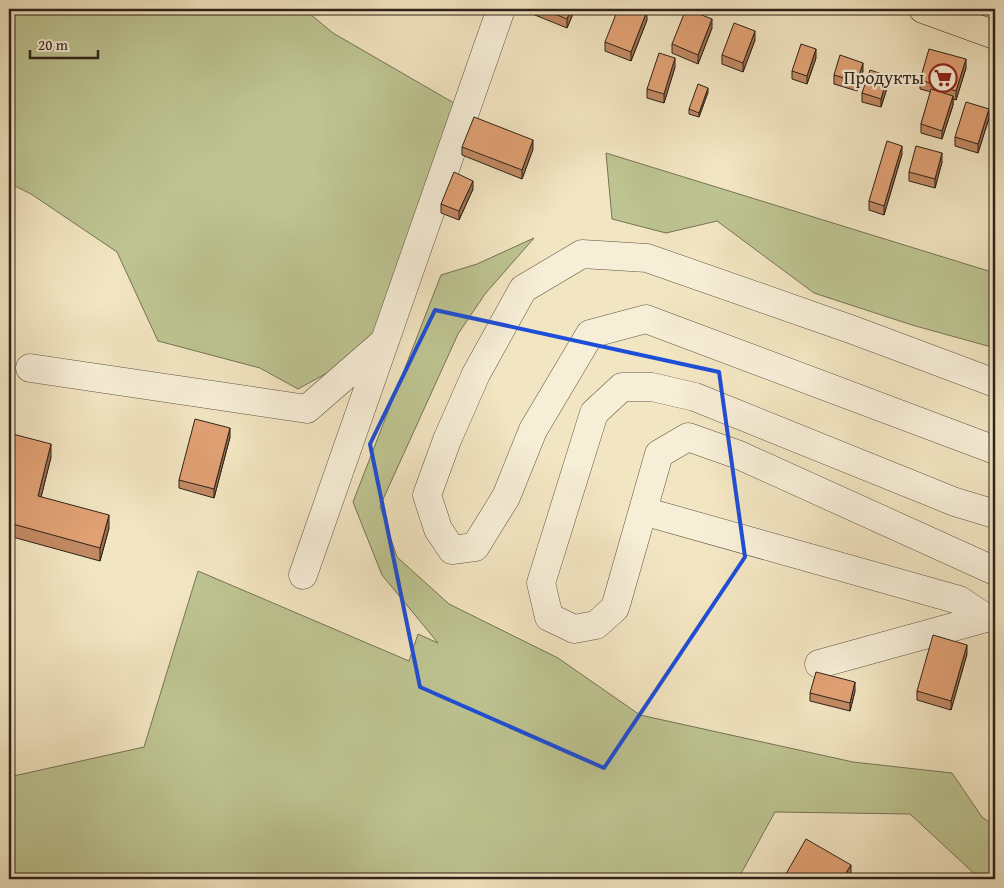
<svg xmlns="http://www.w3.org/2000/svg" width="1004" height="888" font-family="'Gentium Book Plus',serif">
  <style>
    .green { fill: #bdc491; stroke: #767355 }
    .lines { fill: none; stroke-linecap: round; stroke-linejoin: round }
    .minor-casing { stroke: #5f5343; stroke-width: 29 }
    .major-casing { stroke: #2e2219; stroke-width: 29 }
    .minor { stroke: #f7eed7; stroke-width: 28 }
    .major { stroke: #f2e5c1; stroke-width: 28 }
    .wall { fill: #c28a64; stroke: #2e2219 }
    .shaded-wall { fill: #9e7151; stroke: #2e2219 }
    .building { fill: #e1a174; stroke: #2e2219 }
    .marked { fill: none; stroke: #1d4ed8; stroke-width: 4; stroke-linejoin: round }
    .labels { text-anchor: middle; stroke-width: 4.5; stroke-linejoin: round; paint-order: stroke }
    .poi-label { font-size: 18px; fill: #2e2219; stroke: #f7eed7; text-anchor: end }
  </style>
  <rect width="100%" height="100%" fill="#f2e5c1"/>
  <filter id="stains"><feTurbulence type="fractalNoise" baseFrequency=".004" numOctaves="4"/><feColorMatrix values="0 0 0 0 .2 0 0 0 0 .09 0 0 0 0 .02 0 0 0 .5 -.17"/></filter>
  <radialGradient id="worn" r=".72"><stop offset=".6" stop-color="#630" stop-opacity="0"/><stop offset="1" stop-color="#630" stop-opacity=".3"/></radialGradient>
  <!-- green -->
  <path class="green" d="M9,9H304L333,33L466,110L385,341L298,389L260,368L158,341L117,252L31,194L9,183Z
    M606,153L995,273V348L912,325L814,293L717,221L666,233L612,219Z
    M534,238L485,294L458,334L380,506L397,557L449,604L558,658L640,715L853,762L952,773L982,817L995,826V879H980L910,814L775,812L738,879H9V777L144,747L198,571L409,661L418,634L438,643L382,575L353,502L441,275L477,264Z"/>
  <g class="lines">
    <!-- minor casing -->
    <g class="minor-casing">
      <path id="minor" d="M30,368L307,409L384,342
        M995,383L853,330L647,258L582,254L523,289L476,374L447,440L427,495L438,529L452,550L475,547L506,497L533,430L590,334L646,319L995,450
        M643,511L959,600L986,618
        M995,514L955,502L695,397L652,387H622L594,413L541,583L549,617L574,629L596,625L615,608L659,454L688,437L739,455L995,571
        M303,575L501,9
        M819,664L986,618H995"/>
    </g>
    <!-- major casing -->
    <g class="major-casing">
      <path id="major" d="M923,9L995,35"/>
    </g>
    <!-- minor -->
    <use href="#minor" class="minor"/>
    <!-- major -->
    <use href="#major" class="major"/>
  </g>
  <!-- wall -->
  <path class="wall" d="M530,9H575L567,28L530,13Z
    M647,20L631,61L605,51V42Z
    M712,28L698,64L672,53V44Z
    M755,40L743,72L722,64V55Z
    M816,58L807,84L792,79V71Z
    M675,67L664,103L647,98V89Z
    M966,68L956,100L953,99V105L942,139L921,133V124L931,92L920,89V80Z
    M863,71L857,91L834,84V75Z
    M888,85L881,107L862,102V93Z
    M708,92L699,117L689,114V109Z
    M989,118L978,153L955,146V137Z
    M462,147L533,149L522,179L462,155Z
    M902,154L884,215L869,210V201Z
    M942,162L935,188L909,181V172Z
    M473,189L459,220L441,213V204Z
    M9,433L51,457L41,497L109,528L100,561L9,536Z
    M230,437L214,498L179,488V480Z
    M967,654L951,710L917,700V691Z
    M855,691L850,711L810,701V693Z"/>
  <!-- shaded-wall -->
  <path class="shaded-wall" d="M571,9H575L567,28V19Z
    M647,11V20L631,61V52Z
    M712,19V28L698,64V55Z
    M755,31V40L743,72V63Z
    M816,49V58L807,84V76Z
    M675,58V67L664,103V94Z
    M966,59V68L956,100V91Z
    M863,63V71L857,91V82Z
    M888,76V85L881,107V99Z
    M708,88V92L699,117V113Z
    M953,96V105L942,139V131Z
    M989,109V118L978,153V144Z
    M533,140V149L522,179V170Z
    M902,146V154L884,215V206Z
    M942,153V162L935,188V179Z
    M473,181V189L459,220V211Z
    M230,428V437L214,498V489Z
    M51,444V457L38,509V496Z
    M109,515V528L100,561V548Z
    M967,645V654L951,710V701Z
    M855,682V691L850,711V703Z
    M851,865V878L850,879H842Z"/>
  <!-- building -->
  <path class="building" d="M542,9H571L567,19Z
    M618,9H641L647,11L631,52L605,42Z
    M686,9L712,19L698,55L672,44Z
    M734,23L755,31L743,63L722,55Z
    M801,44L816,49L807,76L792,71Z
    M929,49L966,59L956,91L920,80Z
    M659,53L675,58L664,94L647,89Z
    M840,55L863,63L857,82L834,75Z
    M870,70L888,76L881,99L862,93Z
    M698,84L708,88L699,113L689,109Z
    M931,89L953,96L942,131L921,124Z
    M966,102L989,109L978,144L955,137Z
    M474,117L533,140L522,170L462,147Z
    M887,141L902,146L884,206L869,201Z
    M916,146L942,153L935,179L909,172Z
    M454,172L473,181L459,211L441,204Z
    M195,419L230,428L214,489L179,480Z
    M9,433L51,444L38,496L109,515L100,548L9,523Z
    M933,635L967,645L951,701L917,691Z
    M816,672L855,682L850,703L810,693Z
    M806,839L851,865L842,879H783Z"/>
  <!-- marked area -->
  <path class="marked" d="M435,310L719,372L745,557L604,768L420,687L370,444Z"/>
  <!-- icons -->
  <defs>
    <g id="supermarket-ring" transform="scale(1.4375)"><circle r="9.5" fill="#f7eed7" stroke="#8f2418" stroke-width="1.5"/><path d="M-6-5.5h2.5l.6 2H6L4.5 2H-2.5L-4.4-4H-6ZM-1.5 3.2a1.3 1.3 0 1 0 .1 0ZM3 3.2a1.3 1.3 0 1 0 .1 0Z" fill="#8f2418"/></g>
  </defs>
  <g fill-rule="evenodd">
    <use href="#supermarket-ring" x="943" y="78"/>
  </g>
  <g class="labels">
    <!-- poi labels -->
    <g class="poi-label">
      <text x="924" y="84">Продукты</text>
    </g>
  </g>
  <!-- margin -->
  <rect width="1004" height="888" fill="none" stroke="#f2e5c1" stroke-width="30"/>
  <rect x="10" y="10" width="984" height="868" fill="none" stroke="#2e2219" stroke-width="2.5"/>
  <rect x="15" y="15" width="974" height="858" fill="none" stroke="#2e2219"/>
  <!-- scale -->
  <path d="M30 50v8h68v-8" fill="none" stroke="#2e2219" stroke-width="2.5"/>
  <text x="38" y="50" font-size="15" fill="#2e2219" stroke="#f7eed7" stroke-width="4" paint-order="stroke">20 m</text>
  <rect width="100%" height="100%" filter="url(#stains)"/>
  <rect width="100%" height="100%" fill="url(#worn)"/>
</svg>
